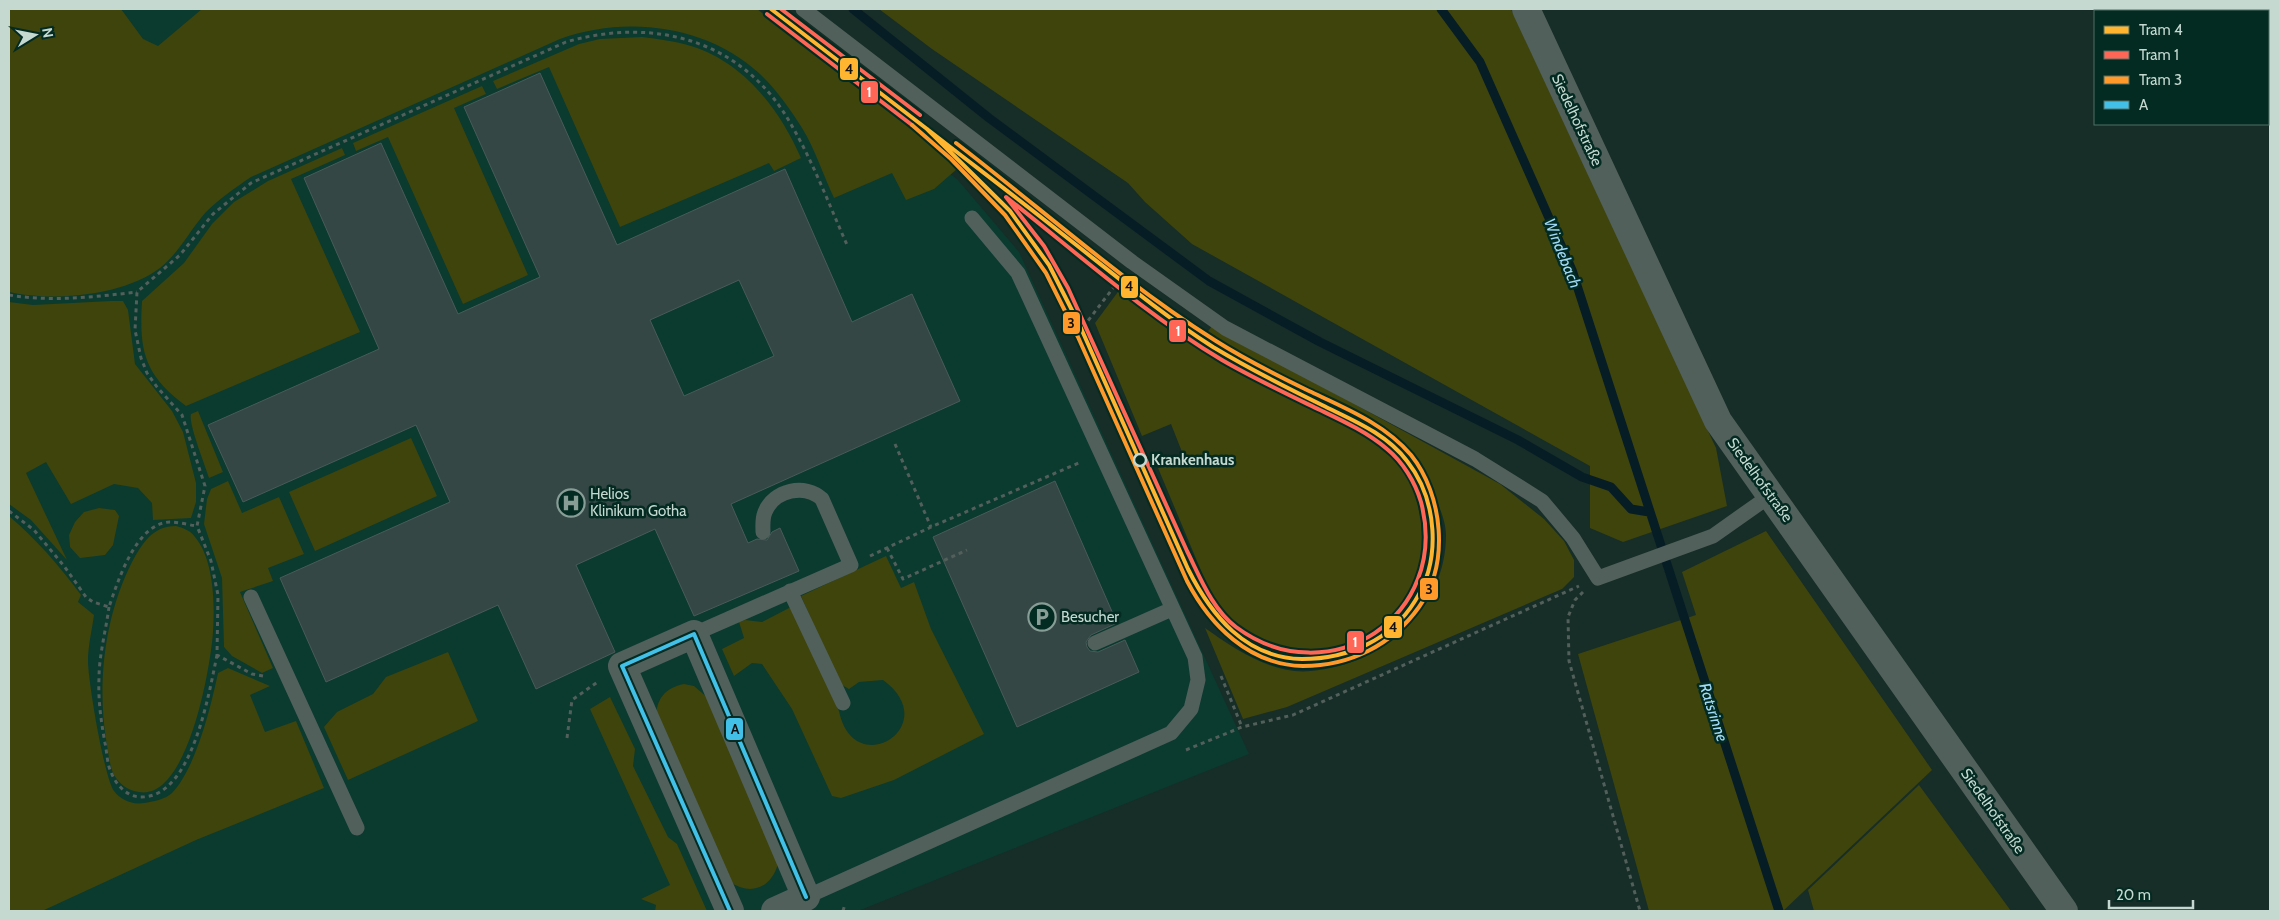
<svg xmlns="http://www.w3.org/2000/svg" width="2279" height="920" font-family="Cabin,sans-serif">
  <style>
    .built { fill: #0b3a2f }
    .green { fill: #3e440b }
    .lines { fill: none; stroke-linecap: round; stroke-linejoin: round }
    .stream { stroke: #061d26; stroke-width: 9 }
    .building { fill: #354745; stroke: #495b59; fill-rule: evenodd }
    .path { stroke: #525f5b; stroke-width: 3; stroke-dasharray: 4 4; stroke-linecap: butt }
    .lane { stroke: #51605b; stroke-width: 15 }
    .street { stroke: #51605b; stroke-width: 28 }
    .bus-1-casing { stroke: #032b21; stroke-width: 8 }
    .bus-1 { stroke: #42c0e8; stroke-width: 4 }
    .tram-1-casing { stroke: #032b21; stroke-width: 8 }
    .tram-2-casing { stroke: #032b21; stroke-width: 8 }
    .tram-3-casing { stroke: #032b21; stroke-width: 8 }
    .tram-1 { stroke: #ffb530; stroke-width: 4 }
    .tram-2 { stroke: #ff6656; stroke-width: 4 }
    .tram-3 { stroke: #ff9929; stroke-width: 4 }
    .stop-dot { fill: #032b21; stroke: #c5d9d1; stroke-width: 2.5 }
    .labels { text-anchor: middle; stroke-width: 5; stroke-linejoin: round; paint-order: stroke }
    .street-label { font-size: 15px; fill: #c5d9d1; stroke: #032b21 }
    .stop-label { font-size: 15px; font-weight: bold; fill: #c5d9d1; stroke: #032b21; text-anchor: start }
    .poi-label { font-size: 15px; fill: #c5d9d1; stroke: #032b21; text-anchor: start }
    .water-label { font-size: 16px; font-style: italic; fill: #a1dbf8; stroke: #032b21 }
    .line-badge { stroke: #032b21; stroke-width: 2 }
    .badge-label { font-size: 14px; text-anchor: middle; font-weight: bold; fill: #fff }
    .pale-badge-label { font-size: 14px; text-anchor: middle; font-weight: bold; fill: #111 }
  </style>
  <rect width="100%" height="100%" fill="#172d27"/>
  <!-- built -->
  <path class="built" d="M9,9H742L958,180L1019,252L1249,754L858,911H9Z"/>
  <!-- green -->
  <path class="green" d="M9,9H121L143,39L158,46L202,9H757L940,151L957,169L934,189L906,200L892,173L834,198C823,175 815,149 802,128C791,110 776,89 760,74C707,25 626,15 560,39L251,177C235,188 220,198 206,212C190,230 179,253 160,268C123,296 53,302 9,292Z
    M879,9H1511L1716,448L1727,506L1623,542L1590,528V466L1192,244L1145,202L1128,183L932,49Z
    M642,37C658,39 675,41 691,46C744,62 780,110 801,158L774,171L769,163L620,227L549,67L497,89L493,81L579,44L600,39Z
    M482,86L486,94L454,108L528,275L463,304L388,137L356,151L353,143Z
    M342,148L345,155L291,179L360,332L186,406C144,375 139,351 142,301L184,263L212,224L234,202L268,181Z
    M1120,289L1180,337L1240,371L1363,435L1389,454L1413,484L1421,519L1424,558L1416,588L1397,613L1376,633L1340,650L1307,655L1275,646L1238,628L1210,592L1158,468L1184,457L1171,424L1142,436L1095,323Z
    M111,301H123L128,310L135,364L172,411L183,432L196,483V502L191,518L153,520L152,503L138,488L114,484L71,504L46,462L26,473L67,560L31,520L9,504V302L33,305Z
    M1212,326L1500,484L1544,519L1564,541L1574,560V577L1562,589L1287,707L1243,719L1205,628C1235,649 1272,675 1311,671C1382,665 1446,609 1446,535C1446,521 1438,504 1433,491C1426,475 1417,456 1404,444C1377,419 1339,407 1307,392C1272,375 1238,357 1206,334Z
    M198,411L223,472L209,478C205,465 188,423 191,414Z
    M411,438L437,496L315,551L289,492Z
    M228,481L242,513L279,497L304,554L268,568L273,581L240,592L273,668L262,673L232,656L224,647L222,578L204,524L207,499L211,489Z
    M99,508L115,510L119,516L113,545L105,555L80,558L70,547L69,535L75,522L84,512Z
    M9,516C37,540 59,565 81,595L78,602L94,615C92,630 88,646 88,661C88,680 104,777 114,791C121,800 132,805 144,803C152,802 166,799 172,793C196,768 211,706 218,673L228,668L270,686L250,695L265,732L296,721L324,788L196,840L42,911H9Z
    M176,526C183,528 190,530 195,537C214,560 215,603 213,632C211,665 188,801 139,792C128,791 118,783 113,773C109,763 108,750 106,739C97,681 105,615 132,562C142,544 152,526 176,526Z
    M1766,531L1932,770L1783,911H1649L1578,654L1696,615L1682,572Z
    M886,556L901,588L914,582L931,629L984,734L894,780L841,798L832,796L792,709L762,664L752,663L734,676L722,649L744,638L739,622L745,620L762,622L791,607L839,711C854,783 945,725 883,680L859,682L849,689L840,684L801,596Z
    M448,652L478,721L348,780L324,727L337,712L373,694L386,677Z
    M684,684L694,686L709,699L778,864C771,888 751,896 730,882L656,718C656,699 665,688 684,684Z
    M610,697L635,749L633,766L668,837L677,844L707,911H655L656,905L641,899L670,885L590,709Z
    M1919,785L2011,911H1814L1808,890Z"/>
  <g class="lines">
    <!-- stream -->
    <path class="stream" d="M853,9L989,118L1209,281L1320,342L1518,440L1582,477L1611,487L1631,509L1649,512
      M1441,9L1480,62L1572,270L1779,911"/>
  </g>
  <!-- building -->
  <path class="building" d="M540,73L617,245L785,169L852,322L912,294L960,401L731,504L748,543L757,539L767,540L772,532L780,528L799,571L694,616L655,529L576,565L615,652L536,689L498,605L326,682L280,578L450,502L416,425L243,502L208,425L379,349L304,178L381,143L458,314L540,277L464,107ZM739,280L774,356L684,396L650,320Z
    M1055,481L1117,623L1091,635L1086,642L1087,647L1090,651L1098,652L1125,640L1139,672L1017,727L933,537Z"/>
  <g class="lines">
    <!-- path -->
    <path class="path" d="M9,295C52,302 94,297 137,292
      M1072,333L1070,331L1087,322L1120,279
      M895,444L931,527
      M9,511L34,530L64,566L86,597L93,602L109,607C118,581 136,523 170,522C179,522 189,525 197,526
      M887,548L903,579L967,550
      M870,556L931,527L1081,462
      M1583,592L1575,600L1568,617L1569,661L1640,911
      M109,607C106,630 99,655 99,678C98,700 101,721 105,743C107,752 107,764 111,772C116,785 127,797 141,797C192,798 209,693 217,655
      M263,676L252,674L217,655L218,595L211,561L197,526L205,486L182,415L157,387L147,373L141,358L135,330L137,292L180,255L213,214L251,183L566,42C656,16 745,41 792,126C814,164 830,207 848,247
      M1221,676L1242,727
      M567,738L572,700L599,681
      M1186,750L1242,727L1293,715L1579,586
      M843,911L845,904"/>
    <!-- lane -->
    <path class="lane" d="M803,9L1132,262L1225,328L1475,459L1542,501L1573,538L1598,578L1713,536L1771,495
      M790,591L843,703
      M251,597L357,828
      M694,634L851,565L822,499C805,483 774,490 765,512C762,519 763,526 763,532
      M1095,643L1172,609
      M806,897L1171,733L1191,709L1198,680L1195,657L1018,273L972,218"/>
    <!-- street -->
    <path class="street" d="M1526,9L1718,421L2064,911
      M730,911L622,666L694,634L806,897L775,911"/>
    <!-- bus-1 casing -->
    <g class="bus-1-casing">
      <path id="bus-1" d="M622,666L694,634L806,897
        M622,666L730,911"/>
    </g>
    <!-- bus-1 -->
    <use href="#bus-1" class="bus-1"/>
    <!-- tram-1 casing -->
    <g class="tram-1-casing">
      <path id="tram-1" d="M771,9L927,129
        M927,129C972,164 1017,198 1061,233C1111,272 1160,313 1213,347C1248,368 1285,387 1322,405C1352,420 1386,433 1407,461C1437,499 1442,559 1415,601C1391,640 1348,659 1302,659C1245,658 1211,615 1188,569L1080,326L1049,265L1010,211Z"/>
    </g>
    <!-- tram-2 casing -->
    <g class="tram-2-casing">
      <path id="tram-2" d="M781,9L920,115
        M767,14L912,125
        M1006,197C1076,252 1145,314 1222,360C1253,378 1287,394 1320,410C1343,421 1367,432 1387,449C1403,462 1415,482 1421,502C1451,616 1329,696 1236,627C1212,609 1200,577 1187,551L1068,288L1044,246Z"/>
    </g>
    <!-- tram-3 casing -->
    <g class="tram-3-casing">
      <path id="tram-3" d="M912,125L951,159L1005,215L1046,273L1078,337L1187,581C1210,625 1249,665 1303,666C1350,666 1392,645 1419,607C1450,564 1443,495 1411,455C1385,424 1345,408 1309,391C1278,376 1246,360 1216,341C1124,283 1042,209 956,143"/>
    </g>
    <!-- tram-1 -->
    <use href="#tram-1" class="tram-1"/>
    <!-- tram-2 -->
    <use href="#tram-2" class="tram-2"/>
    <!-- tram-3 -->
    <use href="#tram-3" class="tram-3"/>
  </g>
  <!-- icons -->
  <defs>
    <g id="hospital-ring" transform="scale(1.4375)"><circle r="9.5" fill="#032b21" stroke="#889d96" stroke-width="1.5"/><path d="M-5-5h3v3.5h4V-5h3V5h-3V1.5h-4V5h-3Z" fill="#889d96"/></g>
    <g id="parking-ring" transform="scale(1.4375)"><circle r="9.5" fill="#032b21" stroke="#889d96" stroke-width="1.5"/><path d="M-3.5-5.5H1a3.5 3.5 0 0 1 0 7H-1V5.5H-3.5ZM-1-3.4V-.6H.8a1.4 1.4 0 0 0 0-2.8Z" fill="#889d96"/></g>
  </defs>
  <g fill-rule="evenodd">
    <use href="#hospital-ring" x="571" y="503"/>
    <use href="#parking-ring" x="1042" y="617"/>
  </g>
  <!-- markers -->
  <circle class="stop-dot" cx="1140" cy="460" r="6"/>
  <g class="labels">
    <!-- street labels -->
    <g class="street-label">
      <text transform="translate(1577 120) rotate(65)" y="5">Siedelhofstraße</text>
      <text transform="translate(1760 480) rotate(54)" y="5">Siedelhofstraße</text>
      <text transform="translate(1993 811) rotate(55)" y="5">Siedelhofstraße</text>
    </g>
    <!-- stop labels -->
    <g class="stop-label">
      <text x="1151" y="465">Krankenhaus</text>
    </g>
    <!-- poi labels -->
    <g class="poi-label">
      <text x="590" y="499">Helios<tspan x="590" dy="17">Klinikum Gotha</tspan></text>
      <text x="1061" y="622">Besucher</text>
    </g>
    <!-- water labels -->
    <g class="water-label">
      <text transform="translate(1563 253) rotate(68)" y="6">Windebach</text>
      <text transform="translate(1714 712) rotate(72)" y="6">Ratsrinne</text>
    </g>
  </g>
  <g class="line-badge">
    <rect x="839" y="57" width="20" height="24" rx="5" fill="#ffb530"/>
    <rect x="860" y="80" width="19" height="24" rx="5" fill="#ff6656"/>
    <rect x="1120" y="275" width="19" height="24" rx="5" fill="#ffb530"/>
    <rect x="1062" y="311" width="19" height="24" rx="5" fill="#ff9929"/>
    <rect x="1168" y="319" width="19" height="24" rx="5" fill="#ff6656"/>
    <rect x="1419" y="577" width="20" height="24" rx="5" fill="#ff9929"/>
    <rect x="1383" y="615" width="20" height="24" rx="5" fill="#ffb530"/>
    <rect x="1346" y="630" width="19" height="24" rx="5" fill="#ff6656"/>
    <rect x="725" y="717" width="19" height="24" rx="5" fill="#42c0e8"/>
  </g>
  <g class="badge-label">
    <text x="869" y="97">1</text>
    <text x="1178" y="336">1</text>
    <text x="1355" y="647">1</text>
  </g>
  <g class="pale-badge-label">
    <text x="849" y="74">4</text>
    <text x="1129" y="291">4</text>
    <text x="1071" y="328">3</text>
    <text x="1429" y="594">3</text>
    <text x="1393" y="632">4</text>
    <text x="735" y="734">A</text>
  </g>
  <!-- border -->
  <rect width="2279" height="920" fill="none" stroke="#c5d9d1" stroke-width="20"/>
  <!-- legend -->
  <rect x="2094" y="10" width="175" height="115" fill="#032b21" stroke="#517167"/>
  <rect x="2104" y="26" width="25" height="8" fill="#ffb530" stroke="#517167"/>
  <text x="2139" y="35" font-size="15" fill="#c5d9d1">Tram 4</text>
  <rect x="2104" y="51" width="25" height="8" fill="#ff6656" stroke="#517167"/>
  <text x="2139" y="60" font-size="15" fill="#c5d9d1">Tram 1</text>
  <rect x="2104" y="76" width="25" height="8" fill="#ff9929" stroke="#517167"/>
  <text x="2139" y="85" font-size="15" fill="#c5d9d1">Tram 3</text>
  <rect x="2104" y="101" width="25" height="8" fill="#42c0e8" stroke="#517167"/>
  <text x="2139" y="110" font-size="15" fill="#c5d9d1">A</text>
  <!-- north arrow -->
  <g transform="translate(35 35) rotate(80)" stroke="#032b21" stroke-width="4" paint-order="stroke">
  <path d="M0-4L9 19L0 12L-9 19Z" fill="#c5d9d1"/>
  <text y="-8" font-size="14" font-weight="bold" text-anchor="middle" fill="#c5d9d1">N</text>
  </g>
  <!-- scale -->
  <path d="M2109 900v8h84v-8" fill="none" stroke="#c5d9d1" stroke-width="2.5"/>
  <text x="2116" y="900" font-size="15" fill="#c5d9d1" stroke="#032b21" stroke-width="4" paint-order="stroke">20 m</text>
</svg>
